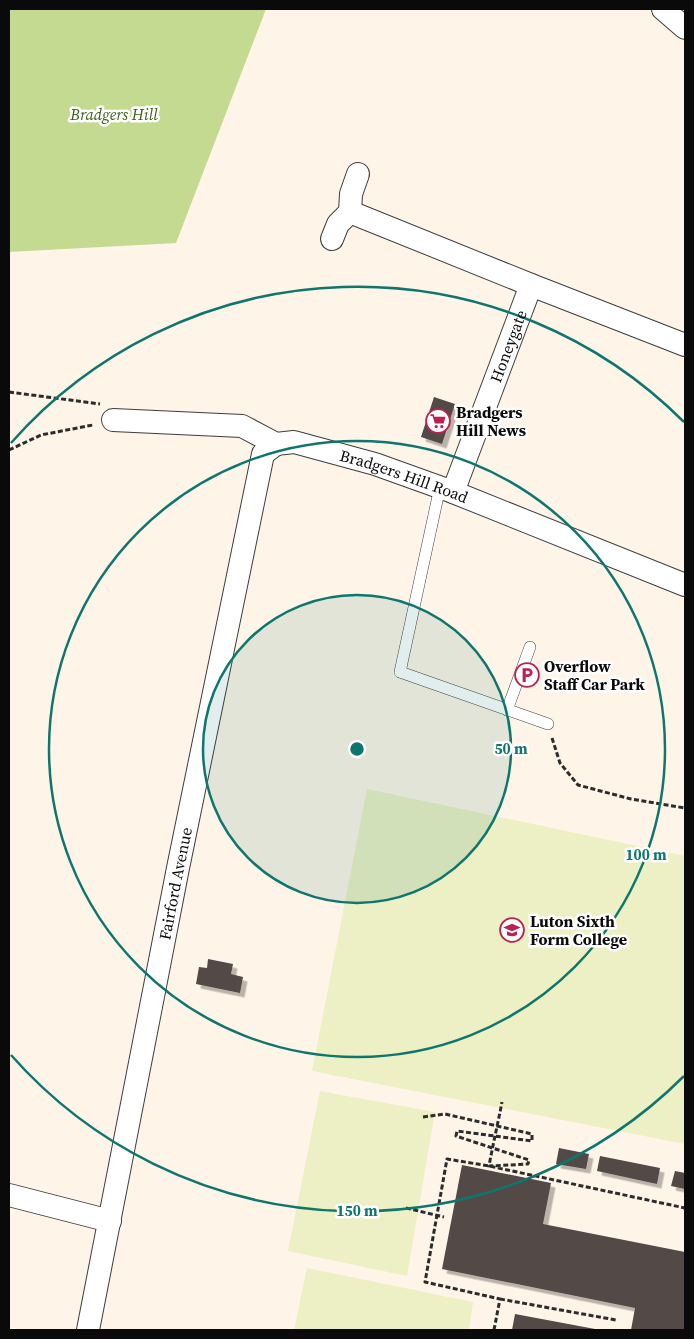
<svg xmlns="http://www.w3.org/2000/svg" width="694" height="1339" font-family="'Source Serif 4',serif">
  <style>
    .forest { fill: #c5da91 }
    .pitch { fill: #ecf0c4 }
    .building { fill: #534847; filter: url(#shadow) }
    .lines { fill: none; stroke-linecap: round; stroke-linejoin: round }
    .lane-casing { stroke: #3d3d3d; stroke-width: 12 }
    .street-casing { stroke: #3d3d3d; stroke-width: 24 }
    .path { stroke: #2c2c2c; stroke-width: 3; stroke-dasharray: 5 2.5; stroke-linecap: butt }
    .lane { stroke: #fff; stroke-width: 11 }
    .street { stroke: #fff; stroke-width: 22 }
    .ring { fill: none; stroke: #0f766e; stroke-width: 2.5 }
    .labels { text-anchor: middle; stroke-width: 5; stroke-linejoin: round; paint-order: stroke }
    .park-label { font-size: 16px; font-style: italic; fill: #3c621b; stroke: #fff }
    .street-label { font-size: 16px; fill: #0a0a0a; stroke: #fff }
    .poi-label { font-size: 16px; font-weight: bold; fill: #0a0a0a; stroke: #fff; text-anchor: start }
    .centre { fill: #0f766e; stroke: #fff; stroke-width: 2.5 }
    .ring-label { font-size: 15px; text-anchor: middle; font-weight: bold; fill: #0f766e; stroke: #fff; stroke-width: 5; stroke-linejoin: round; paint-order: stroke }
  </style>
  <defs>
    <filter id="shadow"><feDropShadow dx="4.5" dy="4.5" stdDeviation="0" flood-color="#0004"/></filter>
  </defs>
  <rect width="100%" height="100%" fill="#fff4e8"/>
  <!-- forest -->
  <path class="forest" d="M9,9H266L176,243L9,252Z"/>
  <!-- pitch -->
  <path class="pitch" d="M367,789L685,856V1144L312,1071Z
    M320,1091L435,1112L407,1276L288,1251Z
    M307,1268L473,1302L469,1330H294Z"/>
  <!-- building -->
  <path class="building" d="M434,397L455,404L442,444L421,437Z
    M208,959L233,964L231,974L243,977L240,993L196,984L199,967L207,968Z
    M559,1148L589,1154L586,1169L556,1164Z
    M600,1156L660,1168L657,1184L597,1171Z
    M462,1165L551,1183L543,1224L685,1252V1330H631L635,1308L442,1269Z
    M675,1171L685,1173V1189L671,1186Z
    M515,1314L595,1329V1330H512Z"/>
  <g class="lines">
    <!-- lane casing -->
    <g class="lane-casing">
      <path id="lane" d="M440,487L400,672L548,724
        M507,710L530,647"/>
    </g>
    <!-- street casing -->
    <g class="street-casing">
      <g id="street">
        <path d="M663,9L685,28"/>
        <path d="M350,212L531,285"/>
        <path d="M332,239L338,224L350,212L351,194L358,174"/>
        <path id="s1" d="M113,420L242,426L276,444L294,442L375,464L453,492L685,585"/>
        <path id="s2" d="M453,492L531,285L685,345"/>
        <path d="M9,1195L110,1221"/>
        <path id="s3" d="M88,1330L178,868L263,454L276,444"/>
      </g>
    </g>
    <!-- path -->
    <path class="path" d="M9,392L100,404
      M9,450L41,435L93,425
      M552,738L560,763L578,785L631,799L685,808
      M423,1117L445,1114L532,1134V1141L457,1131L456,1136L529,1160L528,1164L489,1166C493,1144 498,1123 502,1102
      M406,1208L444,1217
      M500,1299L616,1320
      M494,1330L500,1299L425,1282L447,1159L489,1166L685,1208"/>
    <!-- lane -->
    <use href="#lane" class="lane"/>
    <!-- street -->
    <use href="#street" class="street"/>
  </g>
  <!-- distance rings -->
  <circle cx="357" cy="749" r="154" fill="#0f766e" fill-opacity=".12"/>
  <g class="ring">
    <circle cx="357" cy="749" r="154"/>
    <circle cx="357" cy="749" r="308"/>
    <path d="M684 1076A462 462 0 0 1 11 1055M11 443A462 462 0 0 1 684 422"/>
  </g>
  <!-- icons -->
  <defs>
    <g id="supermarket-ring" transform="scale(1.25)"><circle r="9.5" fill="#fff" stroke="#bb2251" stroke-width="1.5"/><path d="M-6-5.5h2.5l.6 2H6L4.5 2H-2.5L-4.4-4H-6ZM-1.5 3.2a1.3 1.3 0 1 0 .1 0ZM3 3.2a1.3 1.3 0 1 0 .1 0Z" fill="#bb2251"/></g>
    <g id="parking-ring" transform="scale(1.25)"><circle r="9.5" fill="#fff" stroke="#bb2251" stroke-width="1.5"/><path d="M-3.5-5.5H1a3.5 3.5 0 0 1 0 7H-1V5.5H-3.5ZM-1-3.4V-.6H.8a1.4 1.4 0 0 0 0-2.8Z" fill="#bb2251"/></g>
    <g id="university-ring" transform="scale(1.25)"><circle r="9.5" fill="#fff" stroke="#bb2251" stroke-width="1.5"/><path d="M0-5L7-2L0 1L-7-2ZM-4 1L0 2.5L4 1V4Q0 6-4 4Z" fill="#bb2251"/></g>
  </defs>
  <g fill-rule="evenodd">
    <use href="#supermarket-ring" x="438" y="421"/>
    <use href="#parking-ring" x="527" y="675"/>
    <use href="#university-ring" x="512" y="930"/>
  </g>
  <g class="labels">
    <!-- park labels -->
    <g class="park-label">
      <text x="114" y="120">Bradgers Hill</text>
    </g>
    <!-- street labels -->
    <g class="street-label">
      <text dy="6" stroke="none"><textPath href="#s2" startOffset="156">Honeygate</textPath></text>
      <text dy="6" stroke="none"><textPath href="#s1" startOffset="301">Bradgers Hill Road</textPath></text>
      <text dy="6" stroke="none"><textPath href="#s3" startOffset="455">Fairford Avenue</textPath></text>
    </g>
    <!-- poi labels -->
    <g class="poi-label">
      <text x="456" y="418">Bradgers<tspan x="456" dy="18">Hill News</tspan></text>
      <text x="544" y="672">Overflow<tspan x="544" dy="18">Staff Car Park</tspan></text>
      <text x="530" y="927">Luton Sixth<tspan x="530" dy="18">Form College</tspan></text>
    </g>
  </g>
  <circle cx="357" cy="749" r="8" class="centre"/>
  <g class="ring-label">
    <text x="511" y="754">50 m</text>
    <text x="646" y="860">100 m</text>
    <text x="357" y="1216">150 m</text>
  </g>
  <!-- border -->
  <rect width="694" height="1339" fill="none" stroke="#0a0a0a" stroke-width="20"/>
</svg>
